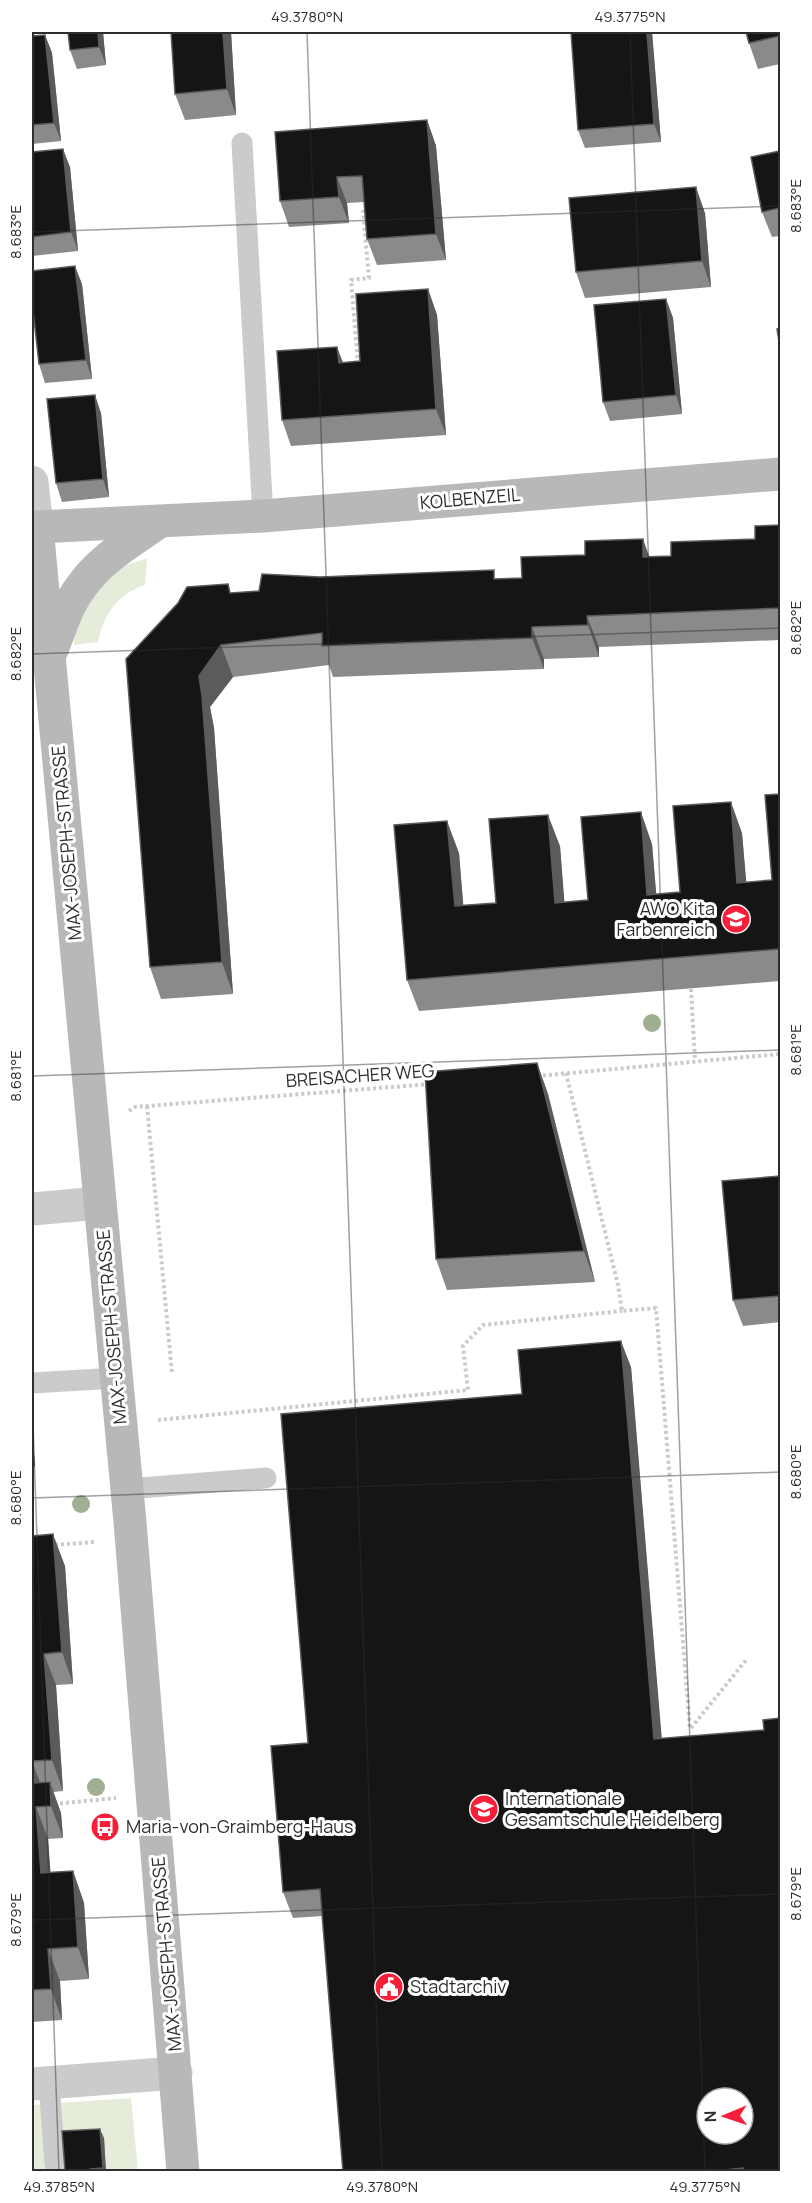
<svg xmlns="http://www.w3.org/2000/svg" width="812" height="2203" font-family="Manrope,sans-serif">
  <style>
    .green { fill: #e5edda }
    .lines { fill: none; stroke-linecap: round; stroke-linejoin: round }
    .path { stroke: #cbcbcb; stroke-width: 4; stroke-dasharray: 3 3; stroke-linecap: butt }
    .lane { stroke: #cbcbcb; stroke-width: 21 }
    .street { stroke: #cbcbcb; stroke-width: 33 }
    .secondary { stroke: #b8b8b8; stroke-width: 33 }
    .tree { fill: #a0af91 }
    .wall { fill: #8a8a8a }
    .shaded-wall { fill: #5b5b5b }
    .building { fill: #151515; stroke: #5b5b5b; stroke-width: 1.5; fill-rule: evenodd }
    .ticks { fill: none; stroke: #2e2e2e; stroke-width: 1.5; stroke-opacity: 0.45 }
    .labels { text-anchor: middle; stroke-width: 6; stroke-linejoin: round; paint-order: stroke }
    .street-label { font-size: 18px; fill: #2e2e2e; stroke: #fff }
    .poi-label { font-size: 18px; fill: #2e2e2e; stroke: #fff; text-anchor: start }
    .neatline { fill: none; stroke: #2e2e2e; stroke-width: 2 }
    .ticks-label { font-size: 15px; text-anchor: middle; fill: #2e2e2e }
  </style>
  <rect width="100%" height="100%" fill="#fff"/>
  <!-- green -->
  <path class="green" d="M147,558L145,585C118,594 104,613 98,642L74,645V625L91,593L124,566Z
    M131,2098L138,2171L32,2172V2105Z"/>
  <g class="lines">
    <!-- path -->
    <path class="path" d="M358,364L351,280L369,278L363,210
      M691,989L695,1061
      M566,1073L618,1285L622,1311L656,1308L690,1729
      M537,1076L780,1054
      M147,1106L172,1373
      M129,1111L135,1107L147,1106L431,1084
      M158,1420L468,1390L463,1346L483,1325L622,1311
      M55,1545L95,1542
      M691,1728L747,1659
      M54,1804L116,1798"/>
    <!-- lane -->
    <path class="lane" d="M242,143L263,516
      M32,1383L117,1378
      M127,1489L266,1478
      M49,2083L55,2164"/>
    <!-- street -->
    <path class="street" d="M32,482L37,527L32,528
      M32,1209L100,1203
      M32,2084L176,2073"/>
    <!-- secondary -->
    <path class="secondary" d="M52,650C60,629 67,605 81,587C100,559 132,541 159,522
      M183,2172L130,1522L37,527L263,516L780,474"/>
  </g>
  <!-- trees -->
  <g class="tree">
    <circle cx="652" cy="1023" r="9"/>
    <circle cx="81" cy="1504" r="9"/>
    <circle cx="96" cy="1787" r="9"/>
  </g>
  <!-- wall -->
  <path class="wall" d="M32,32H52L32,34Z
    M68,32H103L106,65L77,69L70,50Z
    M231,32L236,115L185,120L175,94Z
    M652,32L661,142L585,148L578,130Z
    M780,32V64L758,69L749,43Z
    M45,35L52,53L61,141L32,144V36Z
    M427,120L436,146L446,260L377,265L367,239L364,202L347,203L349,223L289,227L280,201Z
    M780,151V236L772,237L762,212Z
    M32,152L70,167L78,251L32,256Z
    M705,213L711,287L585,298L576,272Z
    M82,284L92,379L45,383L39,364Z
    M428,289L437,315L446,435L291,446L282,420L343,363L360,361Z
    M666,299L673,318L682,414L610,421L603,402Z
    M101,413L109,497L62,502L56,483Z
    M780,525V640L599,647V657L544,659V669L333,677L329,665L233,677L210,707L214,728L233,994L161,999L150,967L231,593L259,591L320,577L497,579L522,578L649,557L671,556L755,539Z
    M780,794V981L419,1011L407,980L459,853L463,905L496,903L560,846L564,902L588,900L652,844L656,894L680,892L742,833L746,882L772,880Z
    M537,1063L548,1094L595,1282L447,1290L436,1259Z
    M780,1176V1322L743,1326L733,1300Z
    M631,1367L661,1739L764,1730L780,1718V2172H343L322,1916L293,1918L283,1892L308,1743L522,1394Z
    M32,1425L35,1467H32Z
    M32,1536L65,1566L73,1684L56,1685L63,1791L53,1792L61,1813L63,1838L48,1839L50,1873L73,1871L84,1903L89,1979L60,1981L62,2020L32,2022Z
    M104,2138L106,2172H59L65,2170Z"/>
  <!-- shaded-wall -->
  <path class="shaded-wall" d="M98,32H103L106,65L99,47Z
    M223,32H231L236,115L227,89Z
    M647,32H652L661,142L654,124Z
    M45,35L52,53L61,141L54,123Z
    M427,120L436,146L446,260L436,234Z
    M63,149L70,167L78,251L71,232Z
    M337,177L347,203L349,223L339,197Z
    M696,187L705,213L711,287L702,261Z
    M75,266L82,284L92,379L86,360Z
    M428,289L437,315L446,435L436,409Z
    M666,299L673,318L682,414L676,395Z
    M337,347L347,373L339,363Z
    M95,395L101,413L109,497L103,479Z
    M643,539L654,570L643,557Z
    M587,616L599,647V657L588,625Z
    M532,627L544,659V669L532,638Z
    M221,645L233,677L210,707L214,728L233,994L222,962L199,676Z
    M731,802L742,833L749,914L737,883Z
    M641,812L652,844L659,926L647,895Z
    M548,815L560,846L567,934L555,903Z
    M447,821L459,853L466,937L455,906Z
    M537,1063L548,1094L595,1282L584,1251Z
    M621,1341L631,1367L664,1765L654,1739Z
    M32,1425L35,1467L32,1458Z
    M53,1534L65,1566L73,1684L62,1652Z
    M44,1654L56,1685L63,1791L52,1760Z
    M32,1761L44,1793L33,1783Z
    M50,1782L61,1813L63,1838L51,1806Z
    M36,1807L48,1839L53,1905L41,1873Z
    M73,1871L84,1903L89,1979L78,1947Z
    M48,1949L60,1981L62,2020L51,1989Z
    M100,2129L104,2138L106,2172H104L103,2168Z"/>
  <!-- building -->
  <path class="building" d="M68,32H98L99,47L70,50Z
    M171,32H223L227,89L175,94Z
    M571,32H647L654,124L578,130Z
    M746,32H780V36L749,43Z
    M45,35L54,123L32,125V36Z
    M427,120L436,234L367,239L362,176L337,177L339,197L280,201L275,132Z
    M63,149L71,232L32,237V152Z
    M780,151V208L762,212L751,157Z
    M696,187L702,261L576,272L569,198Z
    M75,266L86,360L39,364L32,301V271Z
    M428,289L436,409L282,420L277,351L337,347L339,363L360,361L356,294Z
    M666,299L676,395L603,402L594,305Z
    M780,328V347L777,329Z
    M95,395L103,479L56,483L47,399Z
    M780,525V608L587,616L588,625L532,627V638L322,646V633L221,645L199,676L202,696L222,962L150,967L126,659L178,603L187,587L228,584L230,593L259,591L262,574L320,577L494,570V579L522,578L521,557L585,555V541L643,539V557L671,556V542L755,539V526Z
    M780,794V949L407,980L394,825L447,821L455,906L496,903L489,819L548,815L555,903L588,900L581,817L641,812L647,895L680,892L673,806L731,802L737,883L772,880L765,795Z
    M537,1063L584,1251L436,1259L425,1072Z
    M780,1176V1296L733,1300L722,1181Z
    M621,1341L654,1739L764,1730L763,1720L780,1718V2172H743V2168L705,2172H343L320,1889L283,1892L271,1746L308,1743L281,1414L522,1394L518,1350ZM707,2098H743V2134H707Z
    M53,1534L62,1652L44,1654L52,1760L32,1761L33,1783L50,1782L51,1806L36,1807L41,1873L73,1871L78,1947L48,1949L51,1989L32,1990V1536Z
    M100,2129L103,2168L90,2169V2172H59L65,2170L62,2131Z"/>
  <!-- ticks -->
  <path class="ticks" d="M307,32L382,2172M630,32L705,2172M32,232L780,206M32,654L780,628M32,1076L780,1050M32,1394L59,2172M32,1498L780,1472M32,1920L780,1894"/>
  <!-- icons -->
  <defs>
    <g id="school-disc" transform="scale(1.5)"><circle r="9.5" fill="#f51f39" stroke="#fff"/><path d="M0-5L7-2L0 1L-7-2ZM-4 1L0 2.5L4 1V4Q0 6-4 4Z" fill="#fff"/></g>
    <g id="bus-disc" transform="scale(1.5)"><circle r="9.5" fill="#f51f39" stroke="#fff"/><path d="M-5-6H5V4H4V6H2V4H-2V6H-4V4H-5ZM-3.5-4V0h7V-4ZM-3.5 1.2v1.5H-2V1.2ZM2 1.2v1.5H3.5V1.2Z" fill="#fff"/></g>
    <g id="civic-disc" transform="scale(1.5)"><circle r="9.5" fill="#f51f39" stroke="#fff"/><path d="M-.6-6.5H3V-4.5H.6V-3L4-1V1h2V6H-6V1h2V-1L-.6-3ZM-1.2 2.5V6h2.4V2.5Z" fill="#fff"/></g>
  </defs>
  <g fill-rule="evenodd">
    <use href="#school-disc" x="736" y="919"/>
    <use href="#school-disc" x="484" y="1809"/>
    <use href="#bus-disc" x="105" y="1827"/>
    <use href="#civic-disc" x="389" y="1987"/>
  </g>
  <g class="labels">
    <!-- street labels -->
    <g class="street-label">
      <text transform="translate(470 499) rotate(-5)" y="6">KOLBENZEIL</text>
      <text transform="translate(67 843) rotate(-95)" y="6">MAX-JOSEPH-STRASSE</text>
      <text transform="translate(360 1076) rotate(-4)" y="6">BREISACHER WEG</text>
      <text transform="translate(112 1327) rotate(-95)" y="6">MAX-JOSEPH-STRASSE</text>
      <text transform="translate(167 1954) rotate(-95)" y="6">MAX-JOSEPH-STRASSE</text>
    </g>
    <!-- poi labels -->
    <g class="poi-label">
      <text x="715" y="915" text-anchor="end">AWO Kita<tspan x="715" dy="21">Farbenreich</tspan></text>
      <text x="505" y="1805">Internationale<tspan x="505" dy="21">Gesamtschule Heidelberg</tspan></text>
      <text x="126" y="1833">Maria-von-Graimberg-Haus</text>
      <text x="410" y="1993">Stadtarchiv</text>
    </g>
  </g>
  <!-- border -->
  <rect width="812" height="2203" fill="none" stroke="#ffffff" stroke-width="66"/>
  <!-- north arrow -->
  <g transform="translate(725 2116) rotate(268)"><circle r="28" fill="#ffffff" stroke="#ababab" stroke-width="1.5"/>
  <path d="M0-4.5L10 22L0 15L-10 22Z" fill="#f51f39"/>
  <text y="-9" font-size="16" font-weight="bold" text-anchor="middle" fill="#2e2e2e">N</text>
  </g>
  <rect x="33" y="33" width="746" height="2137" class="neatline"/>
  <g class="ticks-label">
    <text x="307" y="22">49.3780°N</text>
    <text x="630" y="22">49.3775°N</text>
    <text transform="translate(796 206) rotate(-90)" y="5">8.683°E</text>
    <text transform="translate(16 232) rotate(-90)" y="5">8.683°E</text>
    <text transform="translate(796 628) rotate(-90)" y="5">8.682°E</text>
    <text transform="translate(16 654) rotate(-90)" y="5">8.682°E</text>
    <text transform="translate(796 1050) rotate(-90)" y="5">8.681°E</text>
    <text transform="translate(16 1076) rotate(-90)" y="5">8.681°E</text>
    <text transform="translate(796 1472) rotate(-90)" y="5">8.680°E</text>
    <text transform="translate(16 1498) rotate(-90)" y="5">8.680°E</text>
    <text transform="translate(796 1894) rotate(-90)" y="5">8.679°E</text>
    <text transform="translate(16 1920) rotate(-90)" y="5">8.679°E</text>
    <text x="59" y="2192">49.3785°N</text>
    <text x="382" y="2192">49.3780°N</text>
    <text x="705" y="2192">49.3775°N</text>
  </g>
</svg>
